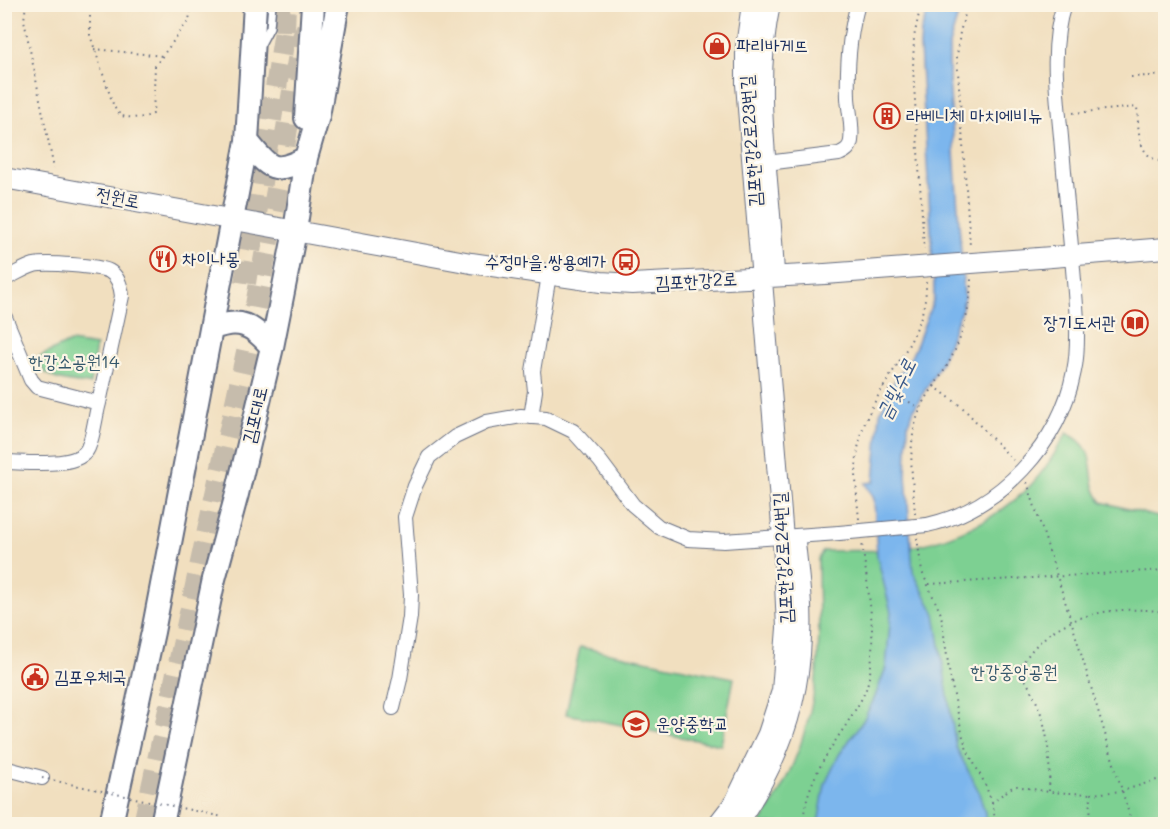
<svg xmlns="http://www.w3.org/2000/svg" width="1170" height="829" font-family="Mali,'Poor Story',sans-serif">
  <style>
    .green { fill: #7dd092; stroke: #4c8078; stroke-width: 1.5 }
    .water { fill: #7cb6ed; stroke: #4c72a6; stroke-width: 1.5 }
    .lines { fill: none; stroke-linecap: round; stroke-linejoin: round }
    .secondary-tunnel { stroke: #c6bcac; stroke-width: 20; stroke-dasharray: 20 10; stroke-linecap: butt }
    .primary-tunnel { stroke: #c6bcac; stroke-width: 22; stroke-dasharray: 22 11; stroke-linecap: butt }
    .lane-casing { stroke: #666d80; stroke-width: 10 }
    .street-casing { stroke: #666d80; stroke-width: 16 }
    .secondary-casing { stroke: #666d80; stroke-width: 22 }
    .primary-casing { stroke: #666d80; stroke-width: 26 }
    .path { stroke: #666d80; stroke-width: 2; stroke-dasharray: 1.5 4.5; stroke-linecap: butt }
    .lane { stroke: #fff; stroke-width: 7 }
    .street { stroke: #fff; stroke-width: 14 }
    .secondary { stroke: #fff; stroke-width: 20 }
    .primary { stroke: #fff; stroke-width: 22 }
    .street-bridge-casing { stroke: #666d80; stroke-width: 16; stroke-linecap: butt }
    .secondary-bridge-casing { stroke: #666d80; stroke-width: 22; stroke-linecap: butt }
    .path-bridge { stroke: #666d80; stroke-width: 2; stroke-dasharray: 1.5 4.5; stroke-linecap: butt }
    .street-bridge { stroke: #fff; stroke-width: 14 }
    .secondary-bridge { stroke: #fff; stroke-width: 20 }
    .labels { text-anchor: middle; stroke-width: 4.5; stroke-linejoin: round; paint-order: stroke }
    .poi-label { font-size: 18px; fill: #1b2f5e; stroke: #fcf5e5; text-anchor: start }
    .street-label { font-size: 18px; fill: #1b2f5e; stroke: #fcf5e5 }
    .park-label { font-size: 18px; fill: #34576b; stroke: #fcf5e5 }
    .water-label { font-size: 20px; font-style: italic; fill: #385889; stroke: #fcf5e5 }
  </style>
  <rect width="100%" height="100%" fill="#fcf5e5"/>
  <filter id="ink" filterUnits="userSpaceOnUse"><feTurbulence type="fractalNoise" baseFrequency=".0167" numOctaves="2"/><feDisplacementMap in="SourceGraphic" scale="12" xChannelSelector="R" yChannelSelector="G"/><feConvolveMatrix kernelMatrix="1 2 1 2 8 2 1 2 1" color-interpolation-filters="sRGB"/></filter>
  <filter id="wash" filterUnits="userSpaceOnUse"><feTurbulence type="fractalNoise" baseFrequency=".008" numOctaves="4" result="noise"/><feDisplacementMap in="SourceGraphic" scale="24" xChannelSelector="R" yChannelSelector="G"/><feGaussianBlur stdDeviation="1.35" result="paint"/><feColorMatrix in="noise" values="0 0 0 0 0 0 0 0 0 0 0 0 0 0 0 0 0 1.4 0 .05"/><feComposite in="paint" operator="in"/></filter>
  <g filter="url(#wash)">
    <rect width="100%" height="100%" fill="#f1dfbf"/>
    <!-- green -->
    <path class="green" d="M70,342L96,346L90,384C72,382 39,382 39,357Z
      M1067,433C1104,451 1082,477 1102,502L1165,519V824H760C794,775 815,716 818,656C820,624 818,592 818,559L823,551C844,550 866,551 887,550C936,547 993,523 1027,489C1044,472 1055,453 1067,433Z
      M580,647L734,678L721,745L566,714Z"/>
    <!-- water -->
    <path class="water" d="M930,5H961L949,45V79L964,296L962,308L940,365L914,409L908,424L906,475L913,572L935,614L956,747L978,790L985,813L986,824H818L825,784L839,755L863,721L875,697L886,667L891,612L877,556L874,499L865,483L874,482L880,413L894,382L911,357L917,344L934,298V279L920,47L921,31Z"/>
  </g>
  <g filter="url(#ink)">
    <g class="lines">
      <!-- secondary-tunnel -->
      <path class="secondary-tunnel" d="M285,31L286,4"/>
      <!-- primary-tunnel -->
      <path class="primary-tunnel" d="M245,283L285,31L277,4
        M144,824L250,338L277,190L301,42L307,28"/>
      <!-- lane casing -->
      <g class="lane-casing">
        <path id="lane" d="M261,44L270,27L272,4"/>
      </g>
      <!-- street casing -->
      <g class="street-casing">
        <path id="street" d="M767,163L839,154C846,151 850,148 851,141C853,127 849,112 848,98C847,67 849,34 858,4
          M4,279C14,275 24,268 34,265C46,262 98,266 109,271C118,276 121,287 122,296L99,403
          M4,315L31,380L37,387L99,403C95,417 94,434 88,448C79,469 25,462 4,462
          M531,417L535,391L533,371L549,275
          M927,525C1000,509 1060,444 1074,371C1078,354 1077,337 1077,320C1073,259 1066,198 1061,137C1057,93 1050,47 1064,4
          M393,708L400,679L410,617L411,595L405,517L415,486L429,457L455,437L487,422L521,416L546,418L573,431L600,461L633,505L659,527L688,539L724,541L839,533
          M4,768L42,778"/>
      </g>
      <!-- secondary casing -->
      <g class="secondary-casing">
        <path id="secondary" d="M770,4C751,93 771,186 774,276
          M4,178L471,263L601,282L632,284L825,274
          M1039,258L1166,248
          M718,824L735,802L768,734L782,691L787,628L783,538L746,84V47L752,4
          M736,824C775,769 799,706 801,637C803,606 798,573 795,542"/>
      </g>
      <!-- primary casing -->
      <g class="primary-casing">
        <path id="primary" d="M306,118L313,4
          M247,141C268,167 273,176 306,158
          M211,329C240,317 252,325 272,347
          M111,824L153,632L247,141L255,4
          M162,824L214,579L237,494L272,347L295,231L306,158L318,116L338,4"/>
      </g>
      <!-- path -->
      <path class="path" d="M26,4L24,20L54,169
        M90,4V35L114,107L121,116C133,118 141,119 153,114L155,66L189,20L192,4
        M921,4L914,37L913,68L924,249
        M968,4L960,32L957,57L970,246
        M4,14L15,4
        M94,49L163,56
        M1131,77L1166,75
        M1073,113L1137,107C1139,130 1136,160 1166,162
        M934,386L962,407L1013,460
        M883,387L920,408
        M1027,482L1071,620L1132,824
        M915,514C913,484 907,448 917,418C922,402 933,388 942,374C961,344 970,314 971,279
        M859,519C856,489 853,458 863,428C880,379 928,337 926,282
        M917,538L922,572L941,614L950,677L963,737L967,750L984,782L992,802L1011,788L1017,786L1049,792L1091,794
        M929,584L1166,570
        M1049,791C1051,744 1046,710 1019,670C1047,615 1110,604 1166,612
        M992,802L996,824
        M803,824C805,786 825,756 846,725C853,713 861,702 866,689C880,646 867,587 862,542
        M1090,824L1091,794L1122,791L1166,777"/>
      <!-- lane -->
      <use href="#lane" class="lane"/>
      <!-- street -->
      <use href="#street" class="street"/>
      <!-- secondary -->
      <use href="#secondary" class="secondary"/>
      <!-- primary -->
      <use href="#primary" class="primary"/>
      <!-- street-bridge casing -->
      <g class="street-bridge-casing">
        <path id="street-bridge" d="M839,533L927,525"/>
      </g>
      <!-- secondary-bridge casing -->
      <g class="secondary-bridge-casing">
        <path id="secondary-bridge" d="M825,274L1039,258"/>
      </g>
      <!-- path-bridge -->
      <path class="path-bridge" d="M42,778L223,817"/>
      <!-- street-bridge -->
      <use href="#street-bridge" class="street-bridge"/>
      <!-- secondary-bridge -->
      <use href="#secondary-bridge" class="secondary-bridge"/>
    </g>
  </g>
  <!-- icons -->
  <defs>
    <g id="shop-ring" transform="scale(1.35)"><circle r="9.5" fill="#fcf5e5" stroke="#c8321e" stroke-width="1.5"/><path d="M-5-2.5h2.3a2.7 3.5 0 0 1 5.4 0H5L5.5 6h-11ZM-1.5-2.5h3a1.5 2.3 0 0 0-3 0Z" fill="#c8321e"/></g>
    <g id="building-ring" transform="scale(1.35)"><circle r="9.5" fill="#fcf5e5" stroke="#c8321e" stroke-width="1.5"/><path d="M-4-6H4V6H1V3H-1V6H-4ZM-2.5-4.3h1.7v1.8h-1.7ZM.8-4.3h1.7v1.8H.8ZM-2.5-1h1.7V.8h-1.7ZM.8-1h1.7V.8H.8Z" fill="#c8321e"/></g>
    <g id="restaurant-ring" transform="scale(1.35)"><circle r="9.5" fill="#fcf5e5" stroke="#c8321e" stroke-width="1.5"/><path d="M-5-6h1v4h1v-4h1v4h1v-4h1v5L-1.5 .5V6h-2V.5L-5-1ZM5-6V6H3V1.5H1.5Q1.5-4 5-6Z" fill="#c8321e"/></g>
    <g id="bus-ring" transform="scale(1.35)"><circle r="9.5" fill="#fcf5e5" stroke="#c8321e" stroke-width="1.5"/><path d="M-5-6H5V4H4V6H2V4H-2V6H-4V4H-5ZM-3.5-4V0h7V-4ZM-3.5 1.2v1.5H-2V1.2ZM2 1.2v1.5H3.5V1.2Z" fill="#c8321e"/></g>
    <g id="library-ring" transform="scale(1.35)"><circle r="9.5" fill="#fcf5e5" stroke="#c8321e" stroke-width="1.5"/><path d="M-6-4Q-3-5.5-.7-3.5V5Q-3 3-6 4ZM6-4Q3-5.5 .7-3.5V5Q3 3 6 4Z" fill="#c8321e"/></g>
    <g id="civic-ring" transform="scale(1.35)"><circle r="9.5" fill="#fcf5e5" stroke="#c8321e" stroke-width="1.5"/><path d="M-.6-6.5H3V-4.5H.6V-3L4-1V1h2V6H-6V1h2V-1L-.6-3ZM-1.2 2.5V6h2.4V2.5Z" fill="#c8321e"/></g>
    <g id="school-ring" transform="scale(1.35)"><circle r="9.5" fill="#fcf5e5" stroke="#c8321e" stroke-width="1.5"/><path d="M0-5L7-2L0 1L-7-2ZM-4 1L0 2.5L4 1V4Q0 6-4 4Z" fill="#c8321e"/></g>
  </defs>
  <g fill-rule="evenodd">
    <use href="#shop-ring" x="717" y="46"/>
    <use href="#building-ring" x="887" y="116"/>
    <use href="#restaurant-ring" x="163" y="259"/>
    <use href="#bus-ring" x="626" y="262"/>
    <use href="#library-ring" x="1135" y="323"/>
    <use href="#civic-ring" x="35" y="677"/>
    <use href="#school-ring" x="636" y="724"/>
  </g>
  <g class="labels">
    <!-- poi labels -->
    <g class="poi-label">
      <text x="736" y="52">파리바게뜨</text>
      <text x="906" y="122">라베니체 마치에비뉴</text>
      <text x="182" y="265">차이나몽</text>
      <text x="606" y="268" text-anchor="end">수정마을.쌍용예가</text>
      <text x="1116" y="329" text-anchor="end">장기도서관</text>
      <text x="54" y="683">김포우체국</text>
      <text x="656" y="730">운양중학교</text>
    </g>
    <!-- street labels -->
    <g class="street-label">
      <text transform="translate(751 141) rotate(-94)" y="6">김포한강2로23번길</text>
      <text transform="translate(118 198) rotate(11)" y="6">전원로</text>
      <text transform="translate(696 281) rotate(-3)" y="6">김포한강2로</text>
      <text transform="translate(255 415) rotate(-77)" y="6">김포대로</text>
      <text transform="translate(783 558) rotate(-93)" y="6">김포한강2로24번길</text>
    </g>
    <!-- park labels -->
    <g class="park-label">
      <text x="74" y="368">한강소공원14</text>
      <text x="1014" y="678">한강중앙공원</text>
    </g>
    <!-- water labels -->
    <g class="water-label">
      <text transform="translate(896 389) rotate(-64)" y="7">금빛수로</text>
    </g>
  </g>
  <!-- margin -->
  <rect width="1170" height="829" fill="none" stroke="#fcf5e5" stroke-width="24"/>
</svg>
